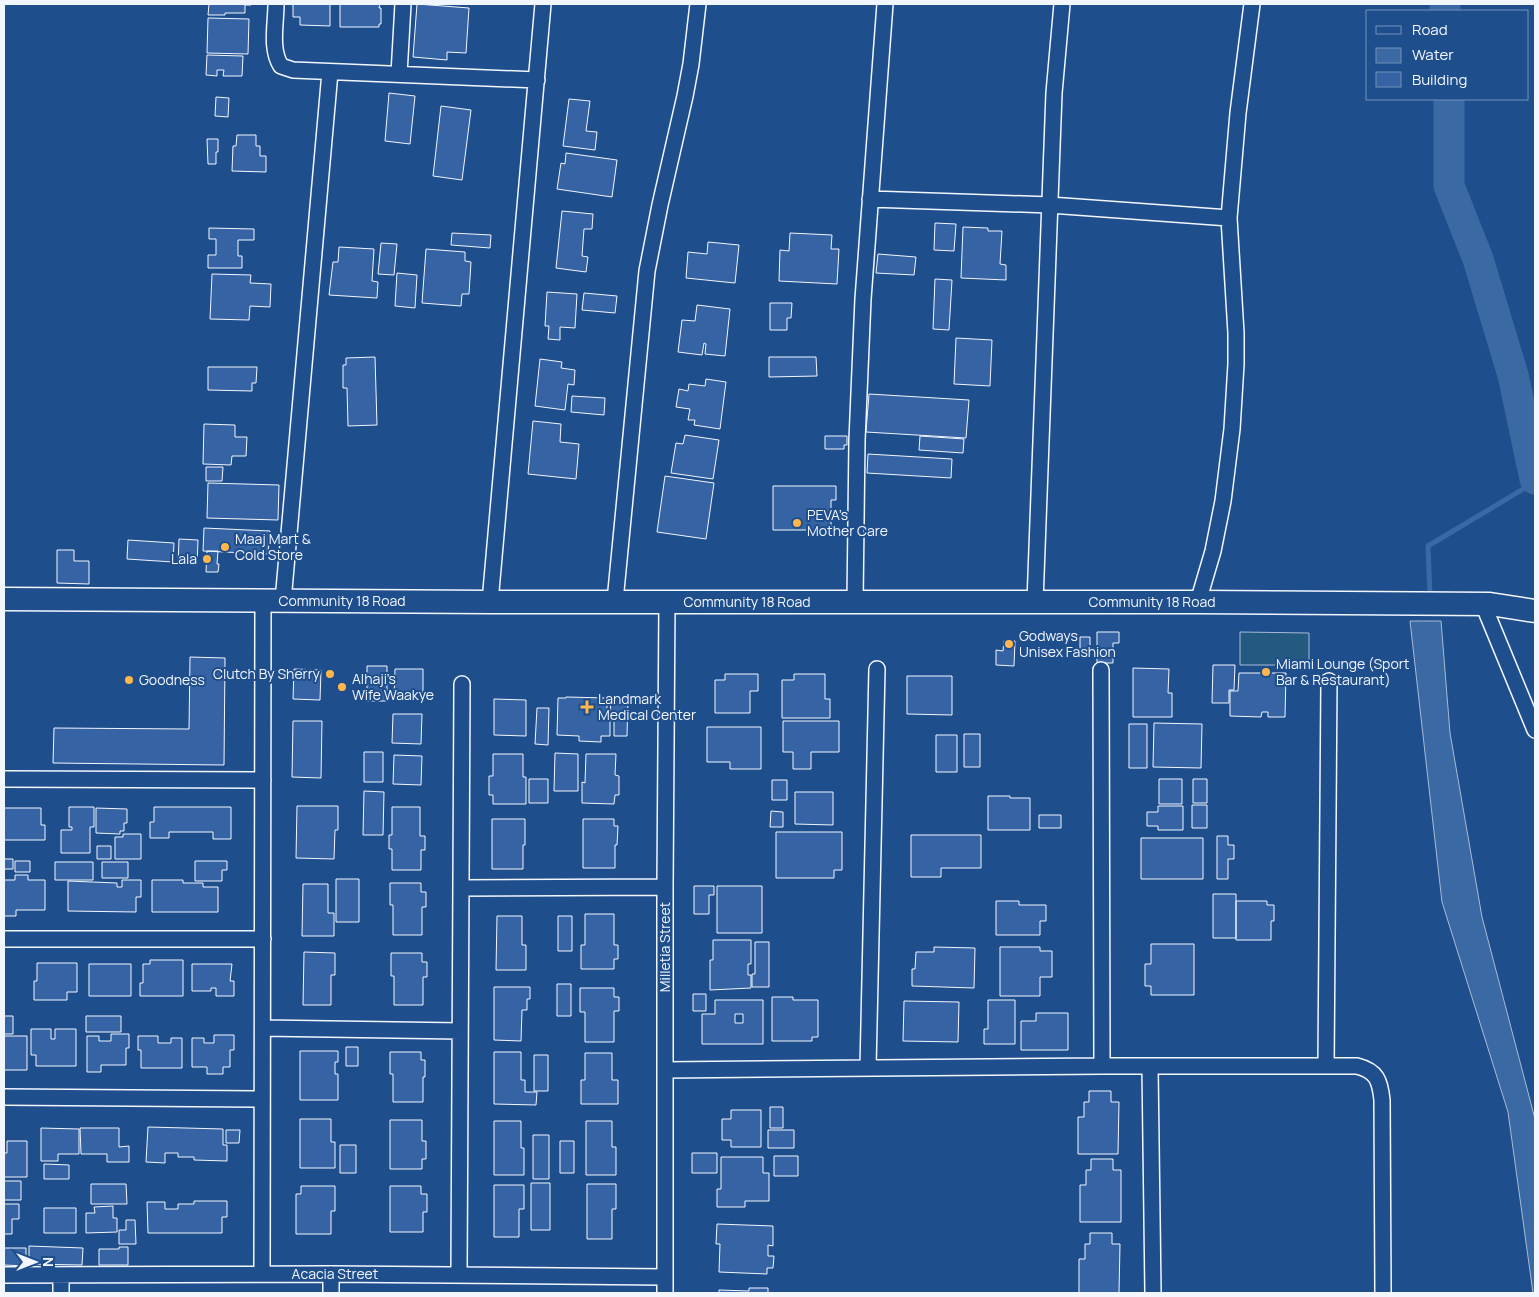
<svg xmlns="http://www.w3.org/2000/svg" width="1539" height="1297" font-family="Manrope,sans-serif">
  <style>
    .green { fill: #245a82; stroke: #a8bbd7 }
    .water { fill: #3b69a3; stroke: #a8bbd7 }
    .lines { fill: none; stroke-linecap: round; stroke-linejoin: round }
    .stream { stroke: #3b69a3; stroke-width: 5 }
    .river { stroke: #3b69a3; stroke-width: 31 }
    .building { fill: #3563a3; stroke: #f2f6ff; fill-rule: evenodd }
    .street-casing { stroke: #f2f6ff; stroke-width: 18 }
    .secondary-casing { stroke: #f2f6ff; stroke-width: 25 }
    .street { stroke: #1f4e8c; stroke-width: 15 }
    .secondary { stroke: #1f4e8c; stroke-width: 22 }
    .poi-dot { fill: #ffb74d; stroke: #1f4e8c; stroke-width: 2 }
    .labels { text-anchor: middle; stroke-width: 4; stroke-linejoin: round; paint-order: stroke }
    .poi-label { font-size: 14px; fill: #f2f6ff; stroke: #1f4e8c; text-anchor: start }
    .street-label { font-size: 14px; fill: #f2f6ff; stroke: #1f4e8c }
  </style>
  <rect width="100%" height="100%" fill="#1f4e8c"/>
  <!-- green -->
  <path class="green" d="M1240,632L1309,633V665H1240Z"/>
  <!-- water -->
  <path class="water" d="M1410,621H1441L1450,733L1482,917L1535,1119V1293H1533L1508,1112L1442,902Z"/>
  <g class="lines">
    <!-- stream -->
    <path class="stream" d="M1430,595L1428,546L1535,482"/>
    <!-- river -->
    <path class="river" d="M1445,4V11
      M1449,99V186L1478,259L1513,375L1535,479"/>
  </g>
  <!-- building -->
  <path class="building" d="M209,4H251V5H245V13H225V15H208Z
    M293,4H330V26L300,25V17H293Z
    M340,4H380L379,8H381V24H379V27H340Z
    M417,4L469,8L466,53L447,52V60L413,57Z
    M208,18L249,19L248,54L207,53Z
    M207,55L243,56L242,76H223L224,70H217V76L206,75Z
    M389,93L415,96L410,144L385,141Z
    M216,97L229,98L228,117L215,116Z
    M569,99L590,101L586,131L597,132L595,150L563,146Z
    M441,106L471,110L462,180L433,176Z
    M237,135H256V146H260V156H266V172L232,171L233,146H236Z
    M207,139H218V152H216V164H208Z
    M566,153L617,160L612,197L557,189L561,163L565,164Z
    M562,211L593,214L592,229H584L582,256L588,257L586,272L556,268Z
    M935,223L956,224L954,251L934,250Z
    M963,227L988,228V231H1002L1000,264L1006,265V280L961,278Z
    M209,228L254,229V240H238V256H242V268H208V255H216V239H209Z
    M452,233L491,235L490,248L451,245Z
    M790,233L832,235L831,249H839L837,284L779,281L780,250L789,251Z
    M708,242L739,245L735,283L686,278L688,252L707,254Z
    M381,243L397,244L394,275L378,274Z
    M339,247L374,249L372,281L378,282L377,298L329,295L333,262H338Z
    M426,249L465,252V261L471,262L469,294H462L461,306L422,303Z
    M878,254L916,257L914,275L876,273Z
    M397,273L417,275L415,308L395,306Z
    M212,274L251,275L250,283L271,284L270,307L250,306L249,320L210,319Z
    M935,279L952,280L949,330L933,329Z
    M547,292L577,294L575,328L560,327V340L548,339L549,326H545Z
    M584,293L617,296L615,313L582,310Z
    M770,303H792L791,318H787V330H770Z
    M697,305L730,309L725,356L705,354L706,344L704,343L702,355L678,352L682,320L695,321Z
    M956,338L992,340L990,386L954,384Z
    M375,357L377,425L348,426L347,388H343V365H346V358Z
    M769,357H816L817,376L769,377Z
    M540,359L562,362L561,368L575,370L574,385L568,384L565,410L535,406Z
    M208,367H257L256,383H252V391L208,390Z
    M706,379L726,382L720,429L694,425L695,420H688L690,409L676,407L679,389L688,391L689,384L705,386Z
    M869,394L969,400L966,438L866,432Z
    M572,396L605,398L604,415L571,412Z
    M533,421L561,424L560,442L579,444L576,479L528,474Z
    M204,424L235,425V437H247L246,456H232L231,465L203,464Z
    M685,435L719,440L713,479L671,473L676,443L683,444Z
    M825,436H847V445H844V449H825Z
    M920,436L964,439L963,453L919,450Z
    M868,454L952,459L951,478L867,473Z
    M206,467H223L222,481H206Z
    M665,476L714,483L706,539L657,532Z
    M208,483L279,485L278,520L207,518Z
    M773,486H836V500H831V530H773Z
    M204,528L270,531L268,554L203,551Z
    M179,539L198,540L197,565L178,564Z
    M128,540L174,543L173,562L127,559Z
    M57,550H74V561H89V584L57,583Z
    M207,551H218L217,564H219L218,572H206Z
    M1097,632H1119V643H1113V663H1097Z
    M1080,637H1090V656H1080Z
    M1004,641H1015L1014,666L996,665V650L1003,651Z
    M190,657L225,658L224,765L53,763L54,728L189,729Z
    M1213,665H1235L1234,690H1229V703H1212Z
    M367,666H387V701H367Z
    M1133,668L1169,669L1168,693H1172V717H1133Z
    M294,669L321,670L320,700L293,699Z
    M395,669H423V700L394,699Z
    M1239,673H1286L1285,717H1268V712H1262L1261,717L1230,716V691H1238Z
    M725,674H758V691H750V713H715V680H725Z
    M794,674H825V699H830V718H782V680H794Z
    M907,676H952V715L907,714Z
    M566,697L607,698V711H610V736H601V742L579,741V736L557,735L558,698H566Z
    M611,698L628,699L627,736H614V715H610Z
    M494,699L526,700V736L494,735Z
    M537,708H549L548,745L535,744Z
    M393,714H422L421,744L392,743Z
    M293,721H322L321,778L292,777Z
    M783,721H839V752H811V769H793V752H783Z
    M1154,723L1202,724L1201,768L1153,767Z
    M1129,724H1147V768H1129Z
    M707,727H761V769H730V762H707Z
    M964,734H980V767H964Z
    M936,735H957V772H936Z
    M364,752H383V782H364Z
    M555,753L578,754V791H554Z
    M493,754H523V777H526V804H493V795H489V776H493Z
    M586,754H616L615,775L619,776V795H615L614,804L582,803V782L585,783Z
    M394,755L422,756L421,785L393,784Z
    M529,779H548V803H529Z
    M1159,779H1182V804H1159Z
    M1193,779H1207V803H1193Z
    M772,780H787V800H772Z
    M364,791L384,792L383,835H363Z
    M795,792H833V825L795,824Z
    M988,796H1010V798H1030V830H988Z
    M1192,805H1207V828H1192Z
    M297,806H338V830H335L334,859L296,858Z
    M1158,806H1183V830H1158V826H1147V812H1158Z
    M69,807H94V827H90V853H61V830H72V827H69Z
    M154,807H231V839H213V832H169V838H150V822H154Z
    M392,807H420V836H425V850H421V870H392V849H389V835H392Z
    M4,808H41V825H45V840H4Z
    M96,808L127,809V823H124V831H120V834L96,833Z
    M771,811L783,812V827H770Z
    M1039,815H1061V828H1039Z
    M492,819H525V845H523V869H492Z
    M583,819H614V826H618L617,845H615V868H583Z
    M776,832H842V870H834V878H776Z
    M123,834H141V859H115V837H123Z
    M911,835H981V868H941V877H911Z
    M1217,836H1228V845H1234V859H1228V879H1217Z
    M1141,838H1203V879H1141Z
    M97,846H111V859H97Z
    M4,859H13V869H4Z
    M15,861H30V872H15Z
    M195,861H227V870H222V881H195Z
    M55,862H93V880H55Z
    M102,862H128V878H102Z
    M15,875H28V880H45V910H16V916H4V880H15Z
    M336,879H359V922H336Z
    M122,880H141V897H136V912L68,911V881L117,883V887H122Z
    M152,880H183V883H203V887H218V912H152Z
    M390,883H421V892H426V907H422V935H393V905H390Z
    M303,884H328V913H334V936H302Z
    M694,886H714V895H709V914H694Z
    M717,886H762V933H717Z
    M1213,894H1236V938H1213Z
    M996,901H1019V905H1046V921H1040V935H996Z
    M1236,901H1267V905H1274V921H1271V940H1236Z
    M585,914H614V945H618V959H614V969H581V945H585Z
    M497,916H522V945H526V970H496Z
    M558,916H572V951H558Z
    M713,940H751V964H748V975H751V988L710,990V960H713Z
    M755,942H769V987H752V974H755Z
    M1151,944H1194V995H1151V986H1145V964H1151Z
    M934,947L975,948L974,988L912,986V969H915L916,952H934Z
    M1000,947H1040V951H1052V977H1040V996H1000Z
    M304,952L335,953V975H331V1005H303Z
    M391,953H422V962H427V977H423V1005H394V976H391Z
    M150,960H183V996H140V983H143V964H150Z
    M37,963H77V992H67V1000H34V981H37Z
    M89,964H131V996H89Z
    M192,964H232L230,981H234V996H216V988H211V991H192Z
    M557,984H571V1016H557Z
    M494,987H530V999H527V1010H522L521,1041L494,1040Z
    M580,988H614V997H619V1011H614V1042H585V1012H580Z
    M693,994H706V1011H693Z
    M772,997H793V1000H818V1037H812V1041H772Z
    M715,1000H763V1044H702V1014H715ZM735,1014H743V1023H735Z
    M988,1000H1015V1044H984V1029H988Z
    M904,1001L959,1002L958,1042L903,1041Z
    M1036,1013H1068V1050H1021V1021H1036Z
    M4,1016H13V1034H4Z
    M86,1016H121V1032H86Z
    M31,1029H51V1039H55V1029H76V1066H36V1055H31Z
    M111,1034H129V1048H126V1065H101V1072H87V1036H99V1041H111Z
    M214,1035H234V1050H230V1067H223V1074H207V1067H192V1038H204V1043H214Z
    M4,1036H27V1070H4Z
    M138,1036H158V1043H171V1038H182V1068H141V1050H138Z
    M346,1047H358V1066H346Z
    M300,1051H338V1062H335V1074H338V1100H300Z
    M390,1052H421V1060H425V1077H423V1102H393V1074H390Z
    M494,1052H521V1080H525V1092H537L536,1105L494,1104Z
    M585,1053H612V1080H618V1104H581V1080H585Z
    M534,1055H548V1091H534Z
    M1089,1091H1111V1102H1119L1118,1154H1078V1117H1084V1102H1089Z
    M770,1107H783V1128H770Z
    M731,1110H761V1147H731V1140H722V1119H731Z
    M300,1119H331V1142H335V1168H300Z
    M390,1120H422V1141H426V1159H422V1169H390Z
    M494,1121H521V1148H524V1175H494Z
    M586,1121H612V1147H616V1175H586Z
    M148,1127L223,1129V1145H227V1161L194,1160V1157H178V1153H165V1163L146,1162Z
    M41,1128L79,1129V1154H58V1161H41Z
    M80,1128H119V1147L129,1146V1162H107V1154H81Z
    M226,1130H240L239,1143H226Z
    M768,1130H794V1148H768Z
    M533,1135H549V1179H533Z
    M7,1141H27V1177H4V1153H7Z
    M560,1141H574V1173H560Z
    M340,1145H356V1173H340Z
    M692,1153H717V1173H692Z
    M774,1156H798V1176H774Z
    M721,1157H763V1173H769V1201H745V1207H717V1189H721Z
    M1091,1159H1113V1170H1121V1222H1080V1185H1086V1170H1091Z
    M44,1164L69,1165V1179H44Z
    M4,1181H21V1200H4Z
    M531,1183H550V1230H531Z
    M91,1184H126L127,1204H91Z
    M587,1184H616V1209H612V1239H587Z
    M494,1185H524V1209H519V1237H494Z
    M301,1186H335V1211H331V1234H296V1194H301Z
    M390,1186H421V1194H427V1212H423V1232H390Z
    M194,1201H227V1217H222V1233H148L147,1202H165V1209H178V1204H194Z
    M4,1204H19V1219H12V1234H4Z
    M113,1206V1218H117V1232L86,1233V1213H95L94,1207Z
    M44,1208H76V1233H44Z
    M126,1220H135L136,1244H119V1230H126Z
    M717,1224L773,1226V1246L768,1245V1256H774L773,1268H767V1274L719,1272L720,1244H716Z
    M1090,1233H1112V1244H1120L1119,1293H1079V1259H1085V1244H1090Z
    M29,1246L83,1248L82,1265L29,1264Z
    M119,1247H128V1265H99V1249H119Z
    M4,1248H26V1266L4,1265Z
    M749,1288H768V1293H719V1290L749,1291Z"/>
  <g class="lines">
    <!-- street casing -->
    <g class="street-casing">
      <path id="street" d="M276,4C276,24 270,49 281,66L293,70L537,80
        M399,74L403,4
        M870,199L1050,205L1229,218
        M283,601L330,72
        M615,601L647,271L660,205L685,96L691,64L698,4
        M490,602L543,4
        M855,602L857,440L863,299L885,4
        M1035,602L1054,93L1062,4
        M1198,602L1213,551L1223,501L1232,429L1236,364V333L1229,218L1238,113L1252,4
        M1483,604L1535,730
        M1101,670L1102,1066
        M4,779L263,780
        M461,888L665,887
        M4,939H263
        M263,1028L460,1031
        M1326,1066L1329,681
        M1150,1067L1153,1293
        M868,1068L877,669
        M665,1070L1102,1066H1357C1377,1071 1380,1081 1382,1100L1383,1293
        M4,1097L262,1099
        M262,1274L263,601
        M331,1274V1293
        M4,1275L331,1274L665,1277
        M459,1275L462,684
        M61,1276V1293
        M665,1293V887L667,601"/>
    </g>
    <!-- secondary casing -->
    <g class="secondary-casing">
      <path id="secondary" d="M4,599L490,602H1198L1490,604L1535,611"/>
    </g>
    <!-- street -->
    <use href="#street" class="street"/>
    <!-- secondary -->
    <use href="#secondary" class="secondary"/>
  </g>
  <!-- markers -->
  <g class="poi-dot">
    <circle cx="797" cy="523" r="5"/>
    <circle cx="225" cy="547" r="5"/>
    <circle cx="207" cy="559" r="5"/>
    <circle cx="1009" cy="644" r="5"/>
    <circle cx="1266" cy="672" r="5"/>
    <circle cx="330" cy="674" r="5"/>
    <circle cx="129" cy="680" r="5"/>
    <circle cx="342" cy="687" r="5"/>
    <path d="M584.5 699.5h5v5h5v5h-5v5h-5v-5h-5v-5h5z"/>
  </g>
  <g class="labels">
    <!-- poi labels -->
    <g class="poi-label">
      <text x="807" y="520">PEVA’s<tspan x="807" dy="16">Mother Care</tspan></text>
      <text x="235" y="544">Maaj Mart &amp;<tspan x="235" dy="16">Cold Store</tspan></text>
      <text x="197" y="564" text-anchor="end">Lala</text>
      <text x="1019" y="641">Godways<tspan x="1019" dy="16">Unisex Fashion</tspan></text>
      <text x="1276" y="669">Miami Lounge (Sport<tspan x="1276" dy="16">Bar &amp; Restaurant)</tspan></text>
      <text x="320" y="679" text-anchor="end">Clutch By Sherry</text>
      <text x="352" y="684">Alhaji’s<tspan x="352" dy="16">Wife Waakye</tspan></text>
      <text x="139" y="685">Goodness</text>
      <text x="598" y="704">Landmark<tspan x="598" dy="16">Medical Center</tspan></text>
    </g>
    <!-- street labels -->
    <g class="street-label">
      <text x="342" y="606">Community 18 Road</text>
      <text x="747" y="607">Community 18 Road</text>
      <text x="1152" y="607">Community 18 Road</text>
      <text transform="translate(665 947) rotate(-90)" y="5">Milletia Street</text>
      <text x="335" y="1279">Acacia Street</text>
    </g>
  </g>
  <!-- border -->
  <rect width="1539" height="1297" fill="none" stroke="#f2f6ff" stroke-width="10"/>
  <!-- legend -->
  <rect x="1366" y="10" width="162" height="90" fill="#1f4e8c" stroke="#7391ba"/>
  <rect x="1376" y="26" width="25" height="8" fill="#1f4e8c" stroke="#7391ba"/>
  <text x="1412" y="35" font-size="15" fill="#f2f6ff">Road</text>
  <rect x="1376" y="48" width="25" height="15" fill="#3b69a3" stroke="#7391ba"/>
  <text x="1412" y="60" font-size="15" fill="#f2f6ff">Water</text>
  <rect x="1376" y="72" width="25" height="15" fill="#3563a3" stroke="#7391ba"/>
  <text x="1412" y="85" font-size="15" fill="#f2f6ff">Building</text>
  <!-- north arrow -->
  <g transform="translate(35 1262) rotate(90)" stroke="#1f4e8c" stroke-width="4" paint-order="stroke">
  <path d="M0-4L9 19L0 12L-9 19Z" fill="#f2f6ff"/>
  <text y="-8" font-size="14" font-weight="bold" text-anchor="middle" fill="#f2f6ff">N</text>
  </g>
</svg>
